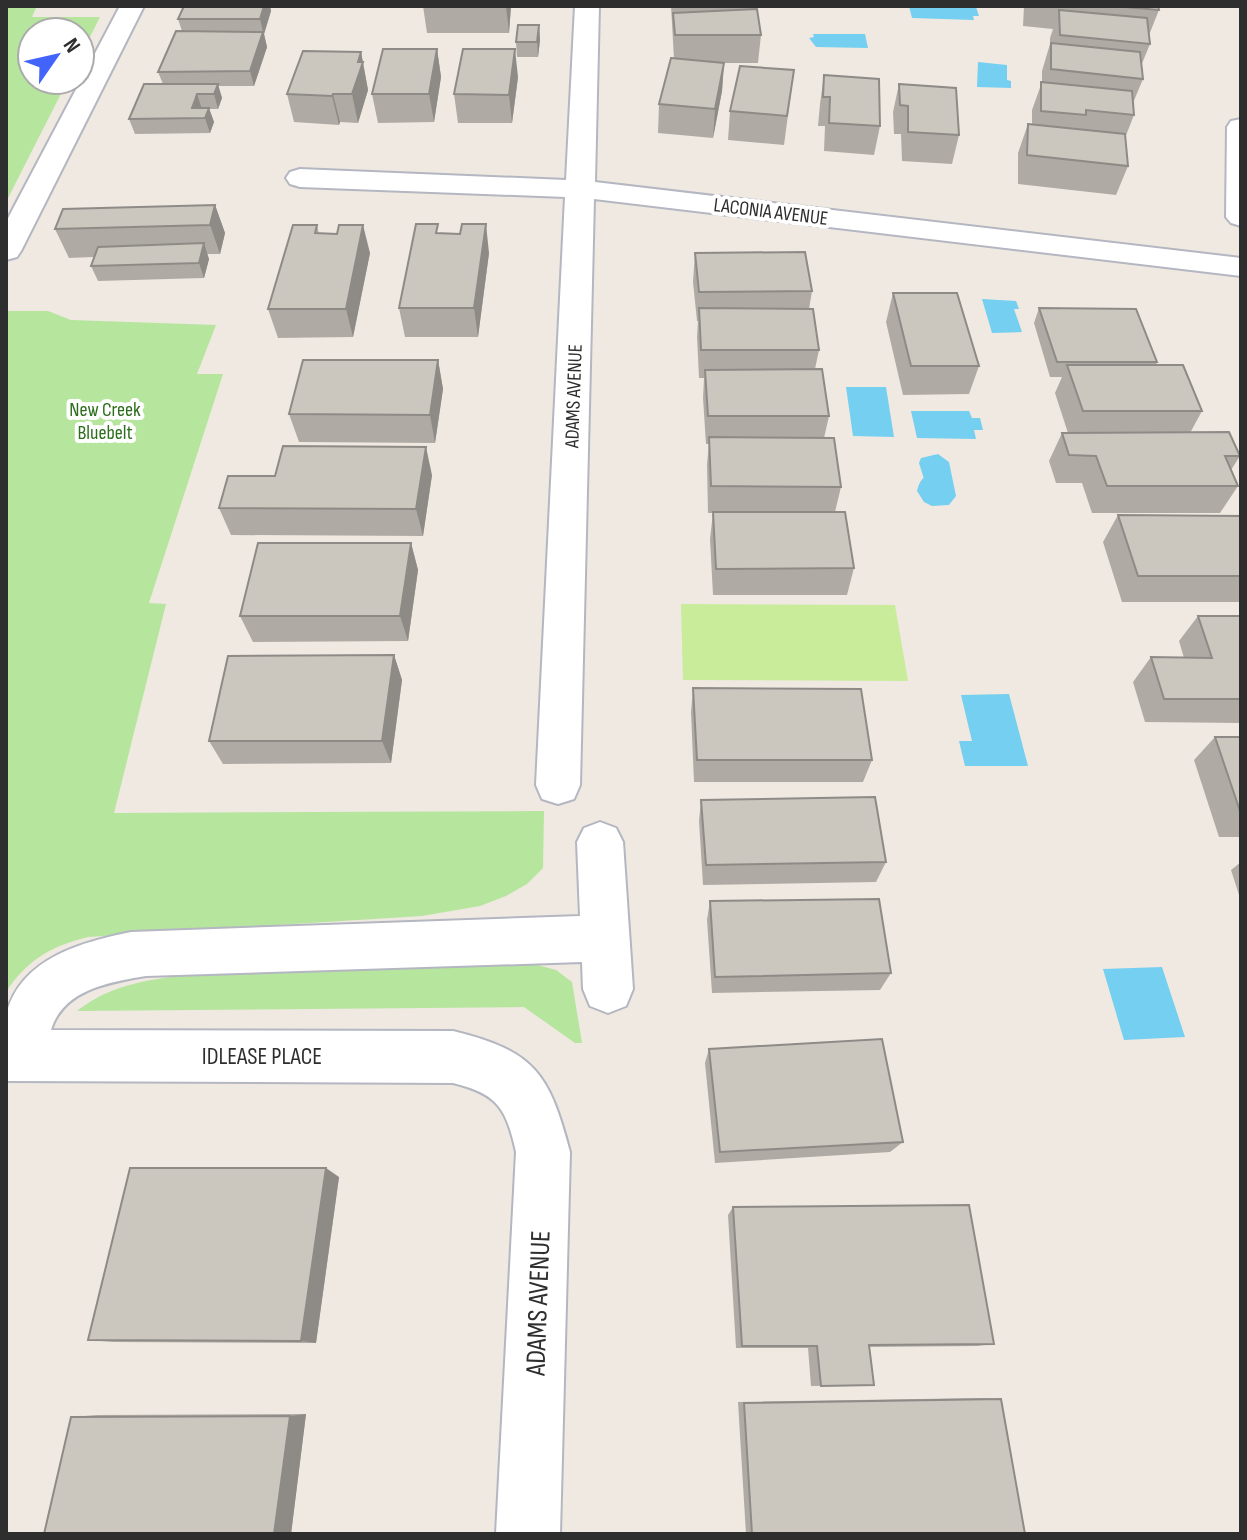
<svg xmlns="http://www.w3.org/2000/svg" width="1247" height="1540" font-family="'Sofia Sans Condensed',sans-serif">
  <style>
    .green { fill: #b6e59e }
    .pitch { fill: #c9ec9a }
    .water { fill: #75cff0 }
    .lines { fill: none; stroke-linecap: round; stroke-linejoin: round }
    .minor-casing { stroke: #b4b7c1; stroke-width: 4 }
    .minor { fill: #fff; fill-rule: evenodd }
    .wall { fill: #afaba4 }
    .shaded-wall { fill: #8e8b86 }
    .building { fill: #cbc7bf; stroke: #8e8b86; stroke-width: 2 }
    .labels { text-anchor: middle; stroke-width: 8; stroke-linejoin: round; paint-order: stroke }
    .far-street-label { font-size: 20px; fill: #2e2e2e; stroke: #fff }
    .far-park-label { font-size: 20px; fill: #2c6e1b; stroke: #fff }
    .street-label { font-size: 24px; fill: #2e2e2e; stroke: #fff }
    .near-street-label { font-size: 28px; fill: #2e2e2e; stroke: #fff }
  </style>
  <rect width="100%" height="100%" fill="#efe9e1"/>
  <!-- green -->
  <path class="green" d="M6,6H37L32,17H100L80,57V32H32V80H68L6,202Z
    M6,311H48L71,320L216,325L197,374H223L149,603L166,604L114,813L544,811L543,868L527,884L506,896L480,906L422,916L88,937C51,946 27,960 6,992Z
    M530,963L556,970L572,982L582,1043H575L524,1007L77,1011C113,983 152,979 196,974Z"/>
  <!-- pitch -->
  <path class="pitch" d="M681,604L895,605L908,681L683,680Z"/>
  <!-- water -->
  <path class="water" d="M909,6H970L976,7L979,16H973L974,20L912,18Z
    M813,34H865L868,48L816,47L809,38L814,37Z
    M978,62L1007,65V80L1011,81V88L977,87Z
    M982,299L1016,301L1019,309H1014L1022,332L992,333Z
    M846,387H886L894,437L853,436Z
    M911,411H969L972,418H980L983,430H974L976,439L917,438Z
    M938,454L949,462L956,496L949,505L932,506L924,502L917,491C923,469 927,489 919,463L921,458Z
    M1009,694L1028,766H965L959,741H972L961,695Z
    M1162,967L1185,1037L1124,1040L1103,969Z"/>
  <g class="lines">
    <!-- minor casing -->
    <g class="minor-casing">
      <path id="minor" d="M120,6H144L21,251L17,257L6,260V222Z
        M575,6H599L595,182L1241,258V276L594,199L580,785L574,799L558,804L542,799L536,785L565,197L300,187L290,184L286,178L290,172L300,169L566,180Z
        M1241,119V226L1231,223L1226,217L1227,127L1231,121Z
        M600,822L616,828L623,842L633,989L626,1006L608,1013L590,1006L583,989L582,962L146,976C111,982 63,989 51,1030L453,1031C535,1051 549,1073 570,1152L560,1534H496L516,1152C506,1108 498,1094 453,1083L6,1081C6,1060 1,1032 7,1012C22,958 82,942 131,932L580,916L577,842L584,828Z"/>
    </g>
    <!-- minor -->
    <use href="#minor" class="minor"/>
  </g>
  <!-- wall -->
  <path class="wall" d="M184,6H270L271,11L264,34L267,47L254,86H218L222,98L218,109H209L214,122L210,133L135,134L129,119L163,84L158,72L182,31L178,19Z
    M423,6H511L509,33H427Z
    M671,6H755V10L761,35L758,63H724L722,91L713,138L658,133L659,104L674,59Z
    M1024,6H1158L1159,10L1149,35L1150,44L1141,66L1143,79L1133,103L1134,115L1125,138L1128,166L1116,195L1018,184V153L1028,124H1032V110L1042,82V71L1050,44V38L1053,29L1023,26Z
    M539,25L540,40L538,57H517L516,42Z
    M437,49L441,77L434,122L378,123L372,94Z
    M361,52L368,90L358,123L340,122L339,125L294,122L287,94Z
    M794,70L784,145L728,140L730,111Z
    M824,75L880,126L874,155L824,151L825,126H818L820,104Z
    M518,77L512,123H458L454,94Z
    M899,84L959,135L952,164L902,161L901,134H894L893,112Z
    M215,205L225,233L220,254H207L209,259L204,278L98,281L91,266L94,257L69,258L55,229Z
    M317,225L319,234L370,253L353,337L278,338L268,309Z
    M439,233L460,234L489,253L478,337H405L399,308Z
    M695,253L812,291L809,309L819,350L815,369L829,416L824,438L841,487L835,512L854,568L847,595H713L710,539L713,513H708L707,464L709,444H706L703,398L704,378H699L697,337L698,321H697L693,282Z
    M893,293L979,366L969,394L903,395L886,322Z
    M1039,308L1157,362L1156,365L1202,411L1190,433L1240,456L1231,470L1238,486L1220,513H1092L1082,483H1056L1049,461L1062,433H1068L1055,393L1062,377H1050L1034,323Z
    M438,360L443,389L435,443L299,442L289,414Z
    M432,475L423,536L231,535L219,508L275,476Z
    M1118,515L1241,516V602H1122L1103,542Z
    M411,543L418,570L408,641L253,642L240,616Z
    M1198,616H1241V723L1145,722L1133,682L1151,657L1184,658L1179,641Z
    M394,655L402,680L391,763L223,764L209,741Z
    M693,688L872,760L863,782H694L691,712Z
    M1215,737H1241V837H1219L1194,760Z
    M701,800L886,862L876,882L703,885L699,821Z
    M1241,862V901L1231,870Z
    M710,901L891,973L880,990L712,993L707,920Z
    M709,1049L903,1142L890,1152L715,1163L705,1063Z
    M339,1177L316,1343L114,1342L88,1340Z
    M733,1207L994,1344L977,1346L869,1347L874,1385L811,1386L808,1348H736L728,1215Z
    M983,1398L1001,1399L1025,1534H746L738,1402Z
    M306,1414L291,1534L71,1417L98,1415Z"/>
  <!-- shaded-wall -->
  <path class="shaded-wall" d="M264,6H270L271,11L264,34L267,47L254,86L250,71L263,32L260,19Z
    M506,6H511L509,33Z
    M539,25L540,40L538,57L537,42Z
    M437,49L441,77L434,122L429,94Z
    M515,49L518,77L512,123L509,95Z
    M361,52L368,90L358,123L352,94L358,62Z
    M724,63L722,91L713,138L715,109Z
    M218,84L222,98L218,109L214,94Z
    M197,94L202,109L192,108Z
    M333,94L340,122L339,125L332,96Z
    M209,108L214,122L210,133L205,118Z
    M215,205L225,233L220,254L210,225Z
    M486,224L489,253L478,337L474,308Z
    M363,225L370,253L353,337L346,309Z
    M204,243L209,259L204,278L199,263Z
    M438,360L443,389L435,443L430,415Z
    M426,447L432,475L423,536L416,509Z
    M411,543L418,570L408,641L400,616Z
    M394,655L402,680L391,763L382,741Z
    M326,1168L339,1177L316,1343L301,1341Z
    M306,1414L291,1534H274L290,1416Z"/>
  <!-- building -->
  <path class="building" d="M184,6H264L260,19H178Z
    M1113,6H1158L1159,10Z
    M757,9L761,35H675L673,13Z
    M1059,10L1147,18L1150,44L1060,35Z
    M518,25H539L537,42H516Z
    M176,31L263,32L250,71L158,72Z
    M1051,43L1140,52L1143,79L1051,69Z
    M383,49H437L429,94H372Z
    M463,49H515L509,95L454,94Z
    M303,51L361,52L358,62H363L352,94H333L332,96L287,94Z
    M671,58L724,63L715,109L659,104Z
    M740,66L794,70L787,116L730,111Z
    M824,75L879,79L880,126L829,123L830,97H823Z
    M1041,82L1132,91L1134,115L1086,110V115L1041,111Z
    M144,84H218L214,94H197L195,100L192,108H209L205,118L129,119Z
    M899,84L956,88L959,135L908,132V106L900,105Z
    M1028,124L1125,134L1128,166L1027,155Z
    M215,205L210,225L55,229L63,209Z
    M416,224H438L436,233L460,234L462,224H486L474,308H399Z
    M293,225H317L315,233L337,234L339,225H363L346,309H268Z
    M204,243L199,263L91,266L98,247Z
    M805,252L812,291L699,292L695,253Z
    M893,293H957L979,366H911Z
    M699,308L813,309L819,350H701Z
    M1039,308L1136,309L1157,362H1057Z
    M303,360H438L430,415L289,414Z
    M1067,365H1183L1202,411H1083Z
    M822,369L829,416H708L705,370Z
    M1229,432L1240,456H1225L1238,486H1107L1096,456L1069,455L1062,433Z
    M709,437L834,438L841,487L711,486Z
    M283,446L426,447L416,509L219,508L228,476H275Z
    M713,512H845L854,568L716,569Z
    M1118,515L1241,516V576H1138Z
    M258,543H411L400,616H240Z
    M1198,616H1241V699H1164L1151,657L1212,658Z
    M394,655L382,741H209L228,656Z
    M693,688L861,689L872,760H697Z
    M1215,737H1241V814Z
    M875,797L886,862L706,865L701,800Z
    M879,899L891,973L715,977L710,901Z
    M882,1039L903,1142L720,1152L709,1049Z
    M130,1168H326L301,1341L88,1340Z
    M969,1205L994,1344L869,1345L874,1385L821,1386L817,1346H742L733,1207Z
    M1001,1399L1025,1534H752L744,1403Z
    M290,1416L274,1534H44L71,1417Z"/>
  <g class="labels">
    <!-- far-street labels -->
    <g class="far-street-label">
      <text transform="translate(771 211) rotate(7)" y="7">LACONIA AVENUE</text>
      <text transform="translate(573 396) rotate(-88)" y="7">ADAMS AVENUE</text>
    </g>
    <!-- far-park labels -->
    <g class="far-park-label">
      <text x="105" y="416">New Creek<tspan x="105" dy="23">Bluebelt</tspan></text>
    </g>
    <!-- street labels -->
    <g class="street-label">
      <text x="262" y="1064">IDLEASE PLACE</text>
    </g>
    <!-- near-street labels -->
    <g class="near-street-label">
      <text transform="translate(537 1303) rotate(-88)" y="10">ADAMS AVENUE</text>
    </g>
  </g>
  <!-- border -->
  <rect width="1247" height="1540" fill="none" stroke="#2e2e2e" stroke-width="16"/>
  <!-- north arrow -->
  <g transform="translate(56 56) rotate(56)"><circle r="38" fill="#ffffff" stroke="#ababab" stroke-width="2"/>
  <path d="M0-6L14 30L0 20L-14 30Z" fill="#4264fb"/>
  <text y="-12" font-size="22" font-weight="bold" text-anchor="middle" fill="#2e2e2e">N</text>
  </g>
</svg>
